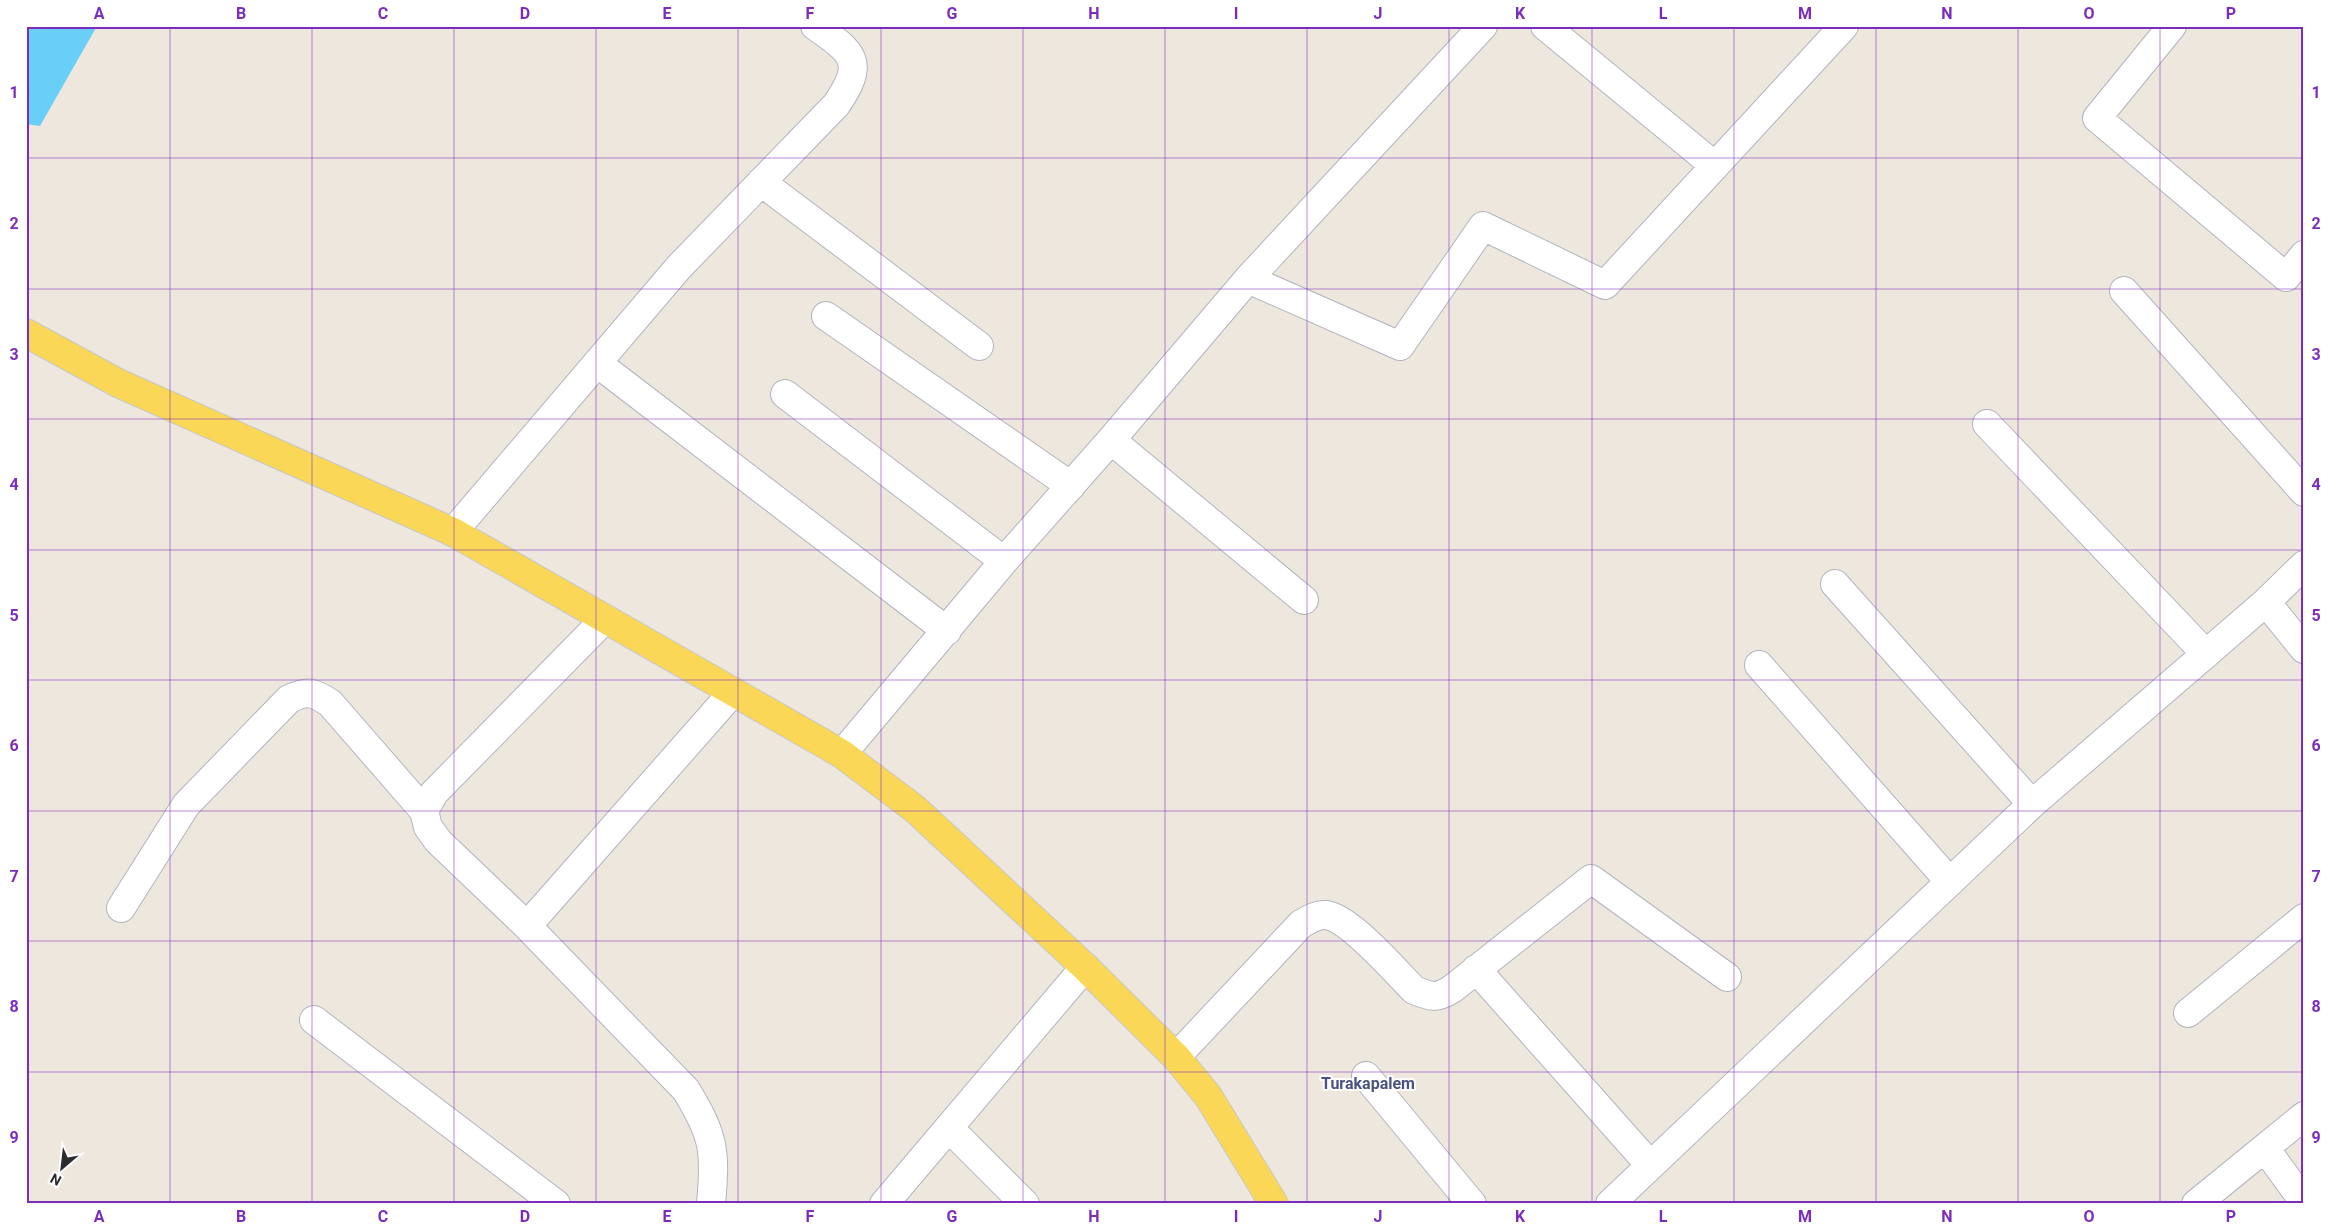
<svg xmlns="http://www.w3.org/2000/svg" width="2330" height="1230" font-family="Roboto,sans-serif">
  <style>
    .water { fill: #6acff7 }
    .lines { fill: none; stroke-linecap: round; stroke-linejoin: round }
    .minor-casing { stroke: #b1b4c0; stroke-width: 30 }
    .major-casing { stroke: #c8c8c8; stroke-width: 30 }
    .minor { stroke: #fff; stroke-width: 28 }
    .major { stroke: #fad757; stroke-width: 28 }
    .grid { fill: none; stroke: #7b2cbf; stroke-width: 1; stroke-opacity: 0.55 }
    .labels { text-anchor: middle; stroke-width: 4; stroke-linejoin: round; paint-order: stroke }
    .quarter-label { font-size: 16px; font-weight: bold; fill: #495280; stroke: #fff }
    .neatline { fill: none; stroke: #7b2cbf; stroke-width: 2 }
    .grid-label { font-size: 16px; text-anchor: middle; font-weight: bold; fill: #7b2cbf }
  </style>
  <rect width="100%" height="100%" fill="#eee7dd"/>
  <!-- water -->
  <path class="water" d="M26,26H97L40,126L26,124Z"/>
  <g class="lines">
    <!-- minor casing -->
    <g class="minor-casing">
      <path id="minor" d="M1545,26L1715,166
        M2172,26L2097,118L2286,277L2304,255
        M761,182L979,346
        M1248,279L1400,346L1483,226L1605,285L1844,26
        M2124,291L2304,492
        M826,316L1071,486
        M597,363L947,631
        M785,394L1004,561
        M1987,424L2206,654
        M1111,440L1304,600
        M453,532L679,267L836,105C866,62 854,53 815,26
        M1835,584L2032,804
        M2266,602L2304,649
        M605,619L434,793L424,811L428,827L438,841L527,926L686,1090C714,1136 716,1150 711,1204
        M1759,665L1950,882
        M842,754L1004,561L1111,440L1248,279L1483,26
        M121,908L186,805L289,699C308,690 313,692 330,703L424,811
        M527,926L733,692
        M1476,969L1650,1165
        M2188,1013L2304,918
        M314,1020L556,1204
        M1176,1057L1301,924C1308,920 1317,914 1326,915C1350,918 1396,972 1414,990C1431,997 1436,999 1452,989L1591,879L1727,977
        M1366,1076L1472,1204
        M949,1128L1025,1204
        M2265,1148L2304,1202
        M884,1204L1085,967
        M1610,1204L2032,804L2266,602L2304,565
        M2196,1204L2304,1116"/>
    </g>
    <!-- major casing -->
    <g class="major-casing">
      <path id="major" d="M26,333L118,383L453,532L842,754L915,809L1085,967L1176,1057L1208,1096L1274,1204"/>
    </g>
    <!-- minor -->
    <use href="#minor" class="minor"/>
    <!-- major -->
    <use href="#major" class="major"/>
  </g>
  <!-- grid -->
  <path class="grid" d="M170,26V1204M312,26V1204M454,26V1204M596,26V1204M738,26V1204M881,26V1204M1023,26V1204M1165,26V1204M1307,26V1204M1449,26V1204M1592,26V1204M1734,26V1204M1876,26V1204M2018,26V1204M2160,26V1204M26,158H2304M26,289H2304M26,419H2304M26,550H2304M26,680H2304M26,811H2304M26,941H2304M26,1072H2304"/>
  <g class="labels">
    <!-- quarter labels -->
    <g class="quarter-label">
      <text x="1368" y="1089">Turakapalem</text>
    </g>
  </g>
  <!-- border -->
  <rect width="2330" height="1230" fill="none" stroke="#ffffff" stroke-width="55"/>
  <!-- north arrow -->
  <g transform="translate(62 1168) rotate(208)" stroke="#ffffff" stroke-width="4" paint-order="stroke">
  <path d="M0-4L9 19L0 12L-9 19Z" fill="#2c2c2c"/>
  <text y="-8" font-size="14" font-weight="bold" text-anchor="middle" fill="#2c2c2c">N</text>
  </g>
  <rect x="28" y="28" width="2274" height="1174" class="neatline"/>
  <g class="grid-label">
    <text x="99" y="19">A</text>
    <text x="241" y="19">B</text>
    <text x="383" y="19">C</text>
    <text x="525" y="19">D</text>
    <text x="667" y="19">E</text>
    <text x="810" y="19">F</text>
    <text x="952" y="19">G</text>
    <text x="1094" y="19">H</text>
    <text x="1236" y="19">I</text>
    <text x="1378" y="19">J</text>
    <text x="1520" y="19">K</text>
    <text x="1663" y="19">L</text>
    <text x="1805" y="19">M</text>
    <text x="1947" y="19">N</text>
    <text x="2089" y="19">O</text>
    <text x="2231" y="19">P</text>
    <text x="14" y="98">1</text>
    <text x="2316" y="98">1</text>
    <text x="14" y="229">2</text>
    <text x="2316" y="229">2</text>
    <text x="14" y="360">3</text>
    <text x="2316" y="360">3</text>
    <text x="14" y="490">4</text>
    <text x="2316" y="490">4</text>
    <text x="14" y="621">5</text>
    <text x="2316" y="621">5</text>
    <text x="14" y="751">6</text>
    <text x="2316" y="751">6</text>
    <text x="14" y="882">7</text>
    <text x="2316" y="882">7</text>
    <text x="14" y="1012">8</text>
    <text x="2316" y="1012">8</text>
    <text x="14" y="1143">9</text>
    <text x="2316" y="1143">9</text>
    <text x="99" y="1222">A</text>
    <text x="241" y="1222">B</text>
    <text x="383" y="1222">C</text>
    <text x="525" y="1222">D</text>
    <text x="667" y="1222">E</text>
    <text x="810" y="1222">F</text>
    <text x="952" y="1222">G</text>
    <text x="1094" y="1222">H</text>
    <text x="1236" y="1222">I</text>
    <text x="1378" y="1222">J</text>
    <text x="1520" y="1222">K</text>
    <text x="1663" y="1222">L</text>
    <text x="1805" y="1222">M</text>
    <text x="1947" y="1222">N</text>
    <text x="2089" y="1222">O</text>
    <text x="2231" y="1222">P</text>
  </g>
</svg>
